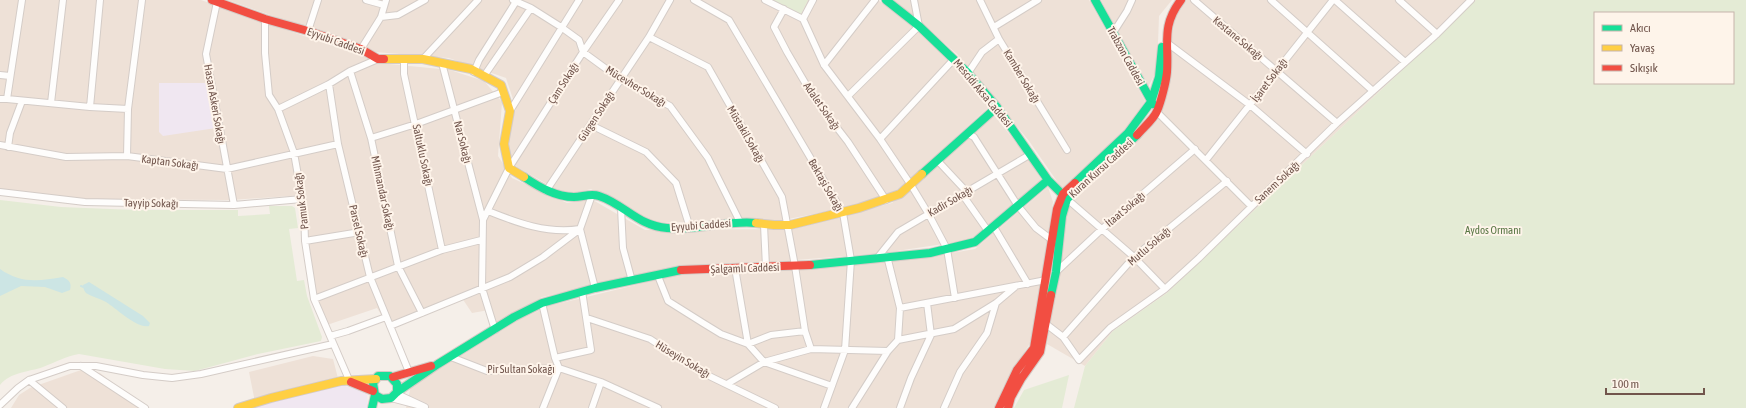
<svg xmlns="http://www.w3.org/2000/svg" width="1746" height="408" font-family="'Asap Condensed',sans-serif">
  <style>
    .residential { fill: #eee1d7 }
    .education { fill: #f0e7f1 }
    .green { fill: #e4ebd5; fill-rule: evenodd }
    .water { fill: #cce5e4 }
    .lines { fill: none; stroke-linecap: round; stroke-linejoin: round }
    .stream { stroke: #cce5e4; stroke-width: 2 }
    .street-casing { stroke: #d4ccc7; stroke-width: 8 }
    .fast-casing { stroke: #d4cbc6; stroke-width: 10 }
    .slow-casing { stroke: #d4cbc6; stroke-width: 10 }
    .jam-casing { stroke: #d4cbc6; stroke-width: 10 }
    .street { stroke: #fefdfc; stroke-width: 6 }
    .fast { stroke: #16e098; stroke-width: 8 }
    .slow { stroke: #ffcf43; stroke-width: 8 }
    .jam { stroke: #f24e42; stroke-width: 8 }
    .labels { text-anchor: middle; stroke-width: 4; stroke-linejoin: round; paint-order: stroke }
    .street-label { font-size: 11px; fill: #71554c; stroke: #fef4ea }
    .park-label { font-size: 11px; fill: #587644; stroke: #fef4ea }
  </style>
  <rect width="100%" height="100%" fill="#f5efe9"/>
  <!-- residential -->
  <path class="residential" d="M0,0H201L254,19L363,56L379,63L450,70L484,81L502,102L498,156L512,178L567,203L591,199L645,230L793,229L892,203L962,144L994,115L1028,158L1042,181L970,240L883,253L707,267L624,279L542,297L496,324L489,310L472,313L462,298L390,329L377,308L324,326L315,296L307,235L304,195L231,200L63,199L0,195Z
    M228,0H878L927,38L992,104L899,189L855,206L783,220L650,223L591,189L566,195L517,167L505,147L516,108L506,78L449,58L375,52Z
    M893,0H1089L1145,101L1130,124L1063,190L1029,141L957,54Z
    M1101,0H1172L1159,16L1157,70L1148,87Z
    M1186,0H1476L1167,293L1113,331L1085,366L1047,344L1066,213L1071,199L1161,117L1175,16Z
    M1048,187L1053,202L1032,340L1003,387L997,408H406L411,386L508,325L549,306L677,275L771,272L923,258L975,249Z
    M313,356L333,359L340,386L279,399L256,407L249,372Z
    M81,370L100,373L145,408H11L19,395L30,388Z"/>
  <!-- education -->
  <path class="education" d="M159,83H207L216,128L163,136L159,132Z
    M341,385L360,390L367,394L368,408H252L279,399Z"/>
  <!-- green -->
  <path class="green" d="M772,0H808L800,16Z
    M1476,0H1746V408H1074L1085,366L1113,331L1167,293ZM1595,13H1733V83H1595Z
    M0,200L61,207L135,210H238V216L270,214L269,206H292L295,208L298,228L289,229L297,281L304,280L307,296L322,337L321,341L258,354L195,371L165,369L79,354C66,356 56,362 43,367C29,372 10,372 0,385Z
    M1069,375L1062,408H1014L1024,390Z"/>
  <!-- water -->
  <path class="water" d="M0,269C21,284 39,281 63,277C69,280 72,283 70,290L62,293L45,287L21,286L0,296Z
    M89,282L143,316L150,323L149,326C137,329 116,308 106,302C99,298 92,297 86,293L84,290L83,285Z"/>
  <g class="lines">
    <!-- stream -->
    <path class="stream" d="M81,286L86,288"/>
    <!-- street casing -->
    <g class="street-casing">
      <path id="street" d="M366,0L384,5
        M513,0L531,8L561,27L579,40L583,52L620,79L670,106L708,158L740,222
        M694,0L729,20L843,213L851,260L845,350L824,408
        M765,0L803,19
        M813,0L803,19L824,65L880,139L911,185L928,213L947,249L955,298
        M980,0L999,39L1067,150
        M1194,0L1337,123
        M1271,0L1373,91
        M1335,0L1405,62
        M1399,0L1437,34
        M217,2L206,54L234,205
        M784,9L774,27L787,52L814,98L848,142L886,200
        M381,17L398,15L425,0
        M265,19V53L269,95L278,109L294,153L304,209L305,241L314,299L350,382
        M994,27L1038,0
        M308,31L318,0
        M1113,33L1127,11L1132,0
        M649,37L708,67L782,197L795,266L805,331L811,349
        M1166,42L1250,105L1307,154
        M361,49L381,17L386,0
        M423,59L478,0
        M404,60V74L442,250
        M442,63L483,220
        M824,65L875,0
        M350,71L371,138L398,266L422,313
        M474,72L479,60L517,0
        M968,73L982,52L999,39
        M0,75L10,76
        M484,76L531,8
        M329,84L338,144L370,277L409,372
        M848,96L919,26L914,0
        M0,99H7L90,107L128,109
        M7,99L22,0
        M51,103L63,0
        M90,107L100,0
        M278,109L329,84L350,71L378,59
        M510,111L579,0
        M1157,112L1251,206
        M591,125L646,152L676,183L690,228
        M968,134L974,137L1018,206L1036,228L1052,240
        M371,138L416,124L503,92
        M880,139L954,59
        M0,145L66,157L127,156L227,169L338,144
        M8,147L10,133L22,101
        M127,156L128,109L142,0
        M937,160L966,191
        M1206,160L1333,0
        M546,191L649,37L670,0
        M0,192L85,202L234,205L302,199
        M962,194L988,231
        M592,195L580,229L595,288
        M1067,199L1134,257L1165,289
        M621,208L623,248L632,281
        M764,225L766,267
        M994,227L1028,284
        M305,241L360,232
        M878,257L898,232L1031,154
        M735,268L748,344L771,335L805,331
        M1056,272L1102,229L1195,149
        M658,276L668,301L703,323L721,334L748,344L764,362L832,386
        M314,299L442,250L481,240
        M542,303L555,358L559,368L543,408
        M900,308L1046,280
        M587,318L650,339L699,371L775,408
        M1046,324L1063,337L1079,360L1110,328L1165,289L1199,258L1337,123L1437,34L1471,0
        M390,326L510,277L543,257L580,229C547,234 518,223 488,211
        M495,330L482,288L483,220L509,168L583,52L619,0
        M330,336L348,331L386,317
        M1063,337L1134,257L1227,181
        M898,340L954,329L996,303L1015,287
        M451,357L487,371L559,368L601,382L658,408
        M555,358L591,350L582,291
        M81,366L145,408
        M29,380L63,408
        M727,384L764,362L811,349L888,351
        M391,398L425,407L395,393
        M0,405L18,388L29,380L70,366H96L143,375L172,378L201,374L333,344
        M592,408L601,382
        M852,408L888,351L898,340L900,308L887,256
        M900,408L911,378L931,335L927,303
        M944,408L960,372L987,333L996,303"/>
    </g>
    <!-- fast casing -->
    <g class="fast-casing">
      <path id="fast" d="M886,0L919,26L968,73L997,107L1048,180L1066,198
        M1095,0L1153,104
        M922,174L997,107
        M524,177C539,187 556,197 574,197C582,197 591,193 599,196C624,204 638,226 667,228C697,231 726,220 756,223
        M1075,183L1128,133L1151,102L1159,77L1162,47
        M810,265L930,253L975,242L1048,180
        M1051,295L1056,272L1062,216L1067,199L1137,135
        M397,392V384L390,376H378L373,383L375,395L382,399L391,398L397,392L438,364L514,317L542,303L595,288L681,270
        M372,408L375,395"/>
    </g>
    <!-- slow casing -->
    <g class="slow-casing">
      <path id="slow" d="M384,59H423L471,69L501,85L510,111L504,144L509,168L524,177
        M756,223L774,225H790L859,208L900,194L922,174
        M238,408L271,398L341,381L376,379"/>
    </g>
    <!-- jam casing -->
    <g class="jam-casing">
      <path id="jam" d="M212,0L265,19L308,31L361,49L378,59H384
        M1137,135C1143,128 1154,119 1157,111C1161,102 1166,82 1167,72C1169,43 1161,26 1181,0
        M681,270L810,265
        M393,377L431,366
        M351,382L373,391
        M999,408L1017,370L1034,348L1057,209L1063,194L1075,183
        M1008,408L1011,397L1021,379L1040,352L1051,295"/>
    </g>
    <!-- street -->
    <use href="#street" class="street"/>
    <!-- fast -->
    <use href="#fast" class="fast"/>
    <!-- slow -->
    <use href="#slow" class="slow"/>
    <!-- jam -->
    <use href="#jam" class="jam"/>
  </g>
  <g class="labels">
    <!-- street labels -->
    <g class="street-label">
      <text transform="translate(1238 38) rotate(40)" y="4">Kestane Sokağı</text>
      <text transform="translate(336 41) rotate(20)" y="4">Eyyubi Caddesi</text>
      <text transform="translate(1126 56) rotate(61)" y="4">Trabzon Caddesi</text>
      <text transform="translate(1022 76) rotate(59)" y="4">Kamber Sokağı</text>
      <text transform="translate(1269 80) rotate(-53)" y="4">İşaret Sokağı</text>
      <text transform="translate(563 83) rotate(-57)" y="4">Çam Sokağı</text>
      <text transform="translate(636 86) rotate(31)" y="4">Mücevher Sokağı</text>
      <text transform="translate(983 93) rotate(50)" y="4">Mescidi Aksa Caddesi</text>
      <text transform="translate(215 104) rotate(80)" y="4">Hasan Askeri Sokağı</text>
      <text transform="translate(822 106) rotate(55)" y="4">Adalet Sokağı</text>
      <text transform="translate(596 116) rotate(-57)" y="4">Gürgen Sokağı</text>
      <text transform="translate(746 134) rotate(60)" y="4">Müstakil Sokağı</text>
      <text transform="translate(463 142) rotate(76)" y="4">Nar Sokağı</text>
      <text transform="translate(423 155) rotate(78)" y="4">Saltuklu Sokağı</text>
      <text transform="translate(170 162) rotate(7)" y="4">Kaptan Sokağı</text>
      <text transform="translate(1101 168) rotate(-42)" y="4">Kuran Kursu Caddesi</text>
      <text transform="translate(1277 182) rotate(-43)" y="4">Sanem Sokağı</text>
      <text transform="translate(826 185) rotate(60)" y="4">Bektaşi Sokağı</text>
      <text transform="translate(383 193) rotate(78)" y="4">Mihmandar Sokağı</text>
      <text transform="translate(301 201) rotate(-97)" y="4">Pamuk Sokağı</text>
      <text transform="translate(950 201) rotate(-30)" y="4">Kadir Sokağı</text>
      <text transform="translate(151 203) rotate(1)" y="4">Tayyip Sokağı</text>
      <text transform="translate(1125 209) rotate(-40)" y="4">İtaat Sokağı</text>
      <text transform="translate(701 225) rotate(-4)" y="4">Eyyubi Caddesi</text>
      <text transform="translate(359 231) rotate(77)" y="4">Parsel Sokağı</text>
      <text transform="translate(1149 246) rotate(-41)" y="4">Mutlu Sokağı</text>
      <text transform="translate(745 268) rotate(-2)" y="4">Şalgamlı Caddesi</text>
      <text transform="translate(683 359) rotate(31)" y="4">Hüseyin Sokağı</text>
      <text x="521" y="373">Pir Sultan Sokağı</text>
    </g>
    <!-- park labels -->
    <g class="park-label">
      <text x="1493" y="234">Aydos Ormanı</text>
    </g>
  </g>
  <!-- legend -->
  <rect x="1594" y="12" width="140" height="72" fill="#fef4ea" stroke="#c6b4ab"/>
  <rect x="1602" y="25" width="20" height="6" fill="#16e098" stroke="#c6b4ab"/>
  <text x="1630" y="32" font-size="12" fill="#71554c">Akıcı</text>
  <rect x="1602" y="45" width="20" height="6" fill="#ffcf43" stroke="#c6b4ab"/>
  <text x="1630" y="52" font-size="12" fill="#71554c">Yavaş</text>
  <rect x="1602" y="65" width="20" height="6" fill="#f24e42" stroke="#c6b4ab"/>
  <text x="1630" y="72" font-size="12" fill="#71554c">Sıkışık</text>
  <!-- scale -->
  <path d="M1606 388v6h98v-6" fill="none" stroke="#71554c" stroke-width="2"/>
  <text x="1612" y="388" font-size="12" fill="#71554c" stroke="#fef4ea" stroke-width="3" paint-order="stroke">100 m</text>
</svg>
